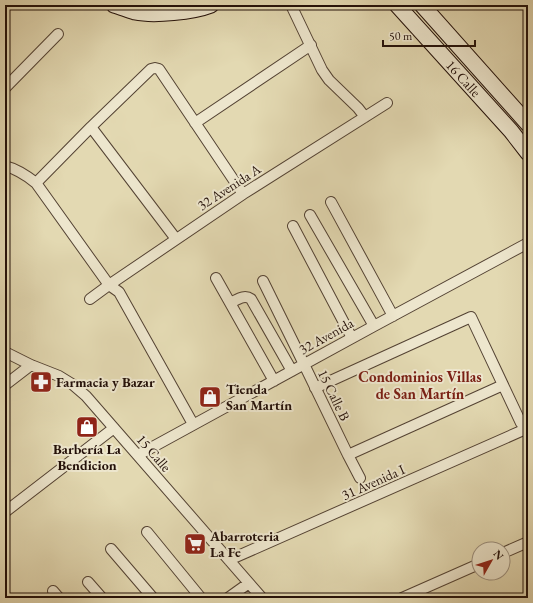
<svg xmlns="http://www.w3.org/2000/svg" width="533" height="603" font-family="'EB Garamond',serif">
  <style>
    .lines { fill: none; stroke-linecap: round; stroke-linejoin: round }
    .street-casing { stroke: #534233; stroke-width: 12 }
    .secondary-casing { stroke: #231009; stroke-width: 17 }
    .street { stroke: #ede6cd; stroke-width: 10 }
    .secondary { stroke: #ede6cd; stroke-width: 15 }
    .labels { text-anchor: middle; stroke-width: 4; stroke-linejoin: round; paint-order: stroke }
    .street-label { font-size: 14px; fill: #231009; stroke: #ede6cd }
    .poi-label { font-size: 14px; font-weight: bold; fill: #231009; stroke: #ede6cd; text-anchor: start }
    .neighbourhood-label { font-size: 15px; font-weight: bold; fill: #7a1f14; stroke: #ede6cd }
  </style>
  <rect width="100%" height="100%" fill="#e3d9b2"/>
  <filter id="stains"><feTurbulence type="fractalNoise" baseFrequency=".005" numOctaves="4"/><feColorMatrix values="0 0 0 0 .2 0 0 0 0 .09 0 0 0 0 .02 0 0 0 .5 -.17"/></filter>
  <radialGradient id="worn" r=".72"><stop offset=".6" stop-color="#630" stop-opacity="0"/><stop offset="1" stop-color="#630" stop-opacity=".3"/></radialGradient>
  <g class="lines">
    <!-- street casing -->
    <g class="street-casing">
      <path id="street" d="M291,5L322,70L329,80L358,108L365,117
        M5,88L58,34
        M195,123L311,45
        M91,127L176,239
        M5,166C17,169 26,175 36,183L109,285L119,292L193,424
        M36,183L91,127L151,69L155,68L159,69L243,194
        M331,202L393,316
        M310,215L374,326
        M293,226L352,338
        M216,278L274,381
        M263,281L300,356L348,455L360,478
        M90,299L109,285L243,194L387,103
        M230,303C237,300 244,294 251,299L292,371
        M5,352L31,365L59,376L72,384L86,396L262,598
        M5,385L31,365
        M315,388L471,317L521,423
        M138,455L374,326L528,243
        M348,455L503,385
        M5,512L114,428
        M147,532L201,598
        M111,549L153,598
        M503,553L528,542
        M229,560L528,428
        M88,582L102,598
        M53,591L59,598
        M228,598L249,583
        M402,598L479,564"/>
    </g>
    <!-- secondary casing -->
    <g class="secondary-casing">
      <g id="secondary">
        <path d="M114,5C121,7 128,10 135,12C154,16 193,12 211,5"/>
        <path id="s1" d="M397,5L511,131L528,153"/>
        <path d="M422,5L528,124"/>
      </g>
    </g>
    <!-- street -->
    <use href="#street" class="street"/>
    <!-- secondary -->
    <use href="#secondary" class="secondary"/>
  </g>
  <!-- icons -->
  <defs>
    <g id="pharmacy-square" transform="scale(1.15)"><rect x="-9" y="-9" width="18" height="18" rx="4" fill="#8f2418" stroke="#ede6cd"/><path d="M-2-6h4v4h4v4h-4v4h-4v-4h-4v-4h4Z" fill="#fff"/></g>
    <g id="shop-square" transform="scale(1.15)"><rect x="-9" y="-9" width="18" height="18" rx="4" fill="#8f2418" stroke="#ede6cd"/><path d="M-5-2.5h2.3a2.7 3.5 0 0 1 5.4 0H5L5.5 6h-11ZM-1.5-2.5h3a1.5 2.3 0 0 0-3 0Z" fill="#fff"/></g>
    <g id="supermarket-square" transform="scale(1.15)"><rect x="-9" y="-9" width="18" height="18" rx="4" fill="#8f2418" stroke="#ede6cd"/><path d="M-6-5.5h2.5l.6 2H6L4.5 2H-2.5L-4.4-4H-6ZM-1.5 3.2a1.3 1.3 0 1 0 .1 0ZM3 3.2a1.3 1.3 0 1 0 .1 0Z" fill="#fff"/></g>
  </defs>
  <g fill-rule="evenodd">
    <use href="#pharmacy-square" x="41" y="382"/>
    <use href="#shop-square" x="210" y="397"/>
    <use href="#shop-square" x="87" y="427"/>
    <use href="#supermarket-square" x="195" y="544"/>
  </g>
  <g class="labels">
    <!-- street labels -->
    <g class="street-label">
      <text dy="5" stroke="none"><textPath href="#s1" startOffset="99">16 Calle</textPath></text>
      <text transform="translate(229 187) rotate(-33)" y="5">32 Avenida A</text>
      <text transform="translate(326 336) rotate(-29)" y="5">32 Avenida</text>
      <text transform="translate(334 395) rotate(64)" y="5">15 Calle B</text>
      <text transform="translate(154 453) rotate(49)" y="5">15 Calle</text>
      <text transform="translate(373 482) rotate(-24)" y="5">31 Avenida I</text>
    </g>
    <!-- poi labels -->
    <g class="poi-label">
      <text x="56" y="387">Farmacia y Bazar</text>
      <text x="226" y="394">Tienda<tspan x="226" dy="16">San Martín</tspan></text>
      <text x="87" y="454" text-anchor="middle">Barbería La<tspan x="87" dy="16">Bendicion</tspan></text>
      <text x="210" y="541">Abarroteria<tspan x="210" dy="16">La Fe</tspan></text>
    </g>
    <!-- neighbourhood labels -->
    <g class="neighbourhood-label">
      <text x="420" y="382">Condominios Villas<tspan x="420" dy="17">de San Martín</tspan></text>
    </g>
  </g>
  <!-- margin -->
  <rect width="533" height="603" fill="none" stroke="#e3d9b2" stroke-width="20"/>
  <rect x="6" y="6" width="521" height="591" fill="none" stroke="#231009" stroke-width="2"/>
  <rect x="10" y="10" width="513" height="583" fill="none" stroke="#231009"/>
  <!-- north arrow -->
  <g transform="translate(491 561) rotate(51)"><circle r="19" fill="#ede6cd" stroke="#9c907f"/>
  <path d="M0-3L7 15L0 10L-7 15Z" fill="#8f2418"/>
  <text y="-6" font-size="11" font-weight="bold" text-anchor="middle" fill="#231009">N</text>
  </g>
  <!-- scale -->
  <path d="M383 40v6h92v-6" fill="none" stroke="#231009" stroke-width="2"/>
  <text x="389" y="40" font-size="12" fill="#231009" stroke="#ede6cd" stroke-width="3" paint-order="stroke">50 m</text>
  <rect width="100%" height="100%" filter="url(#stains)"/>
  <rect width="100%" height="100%" fill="url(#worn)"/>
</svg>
